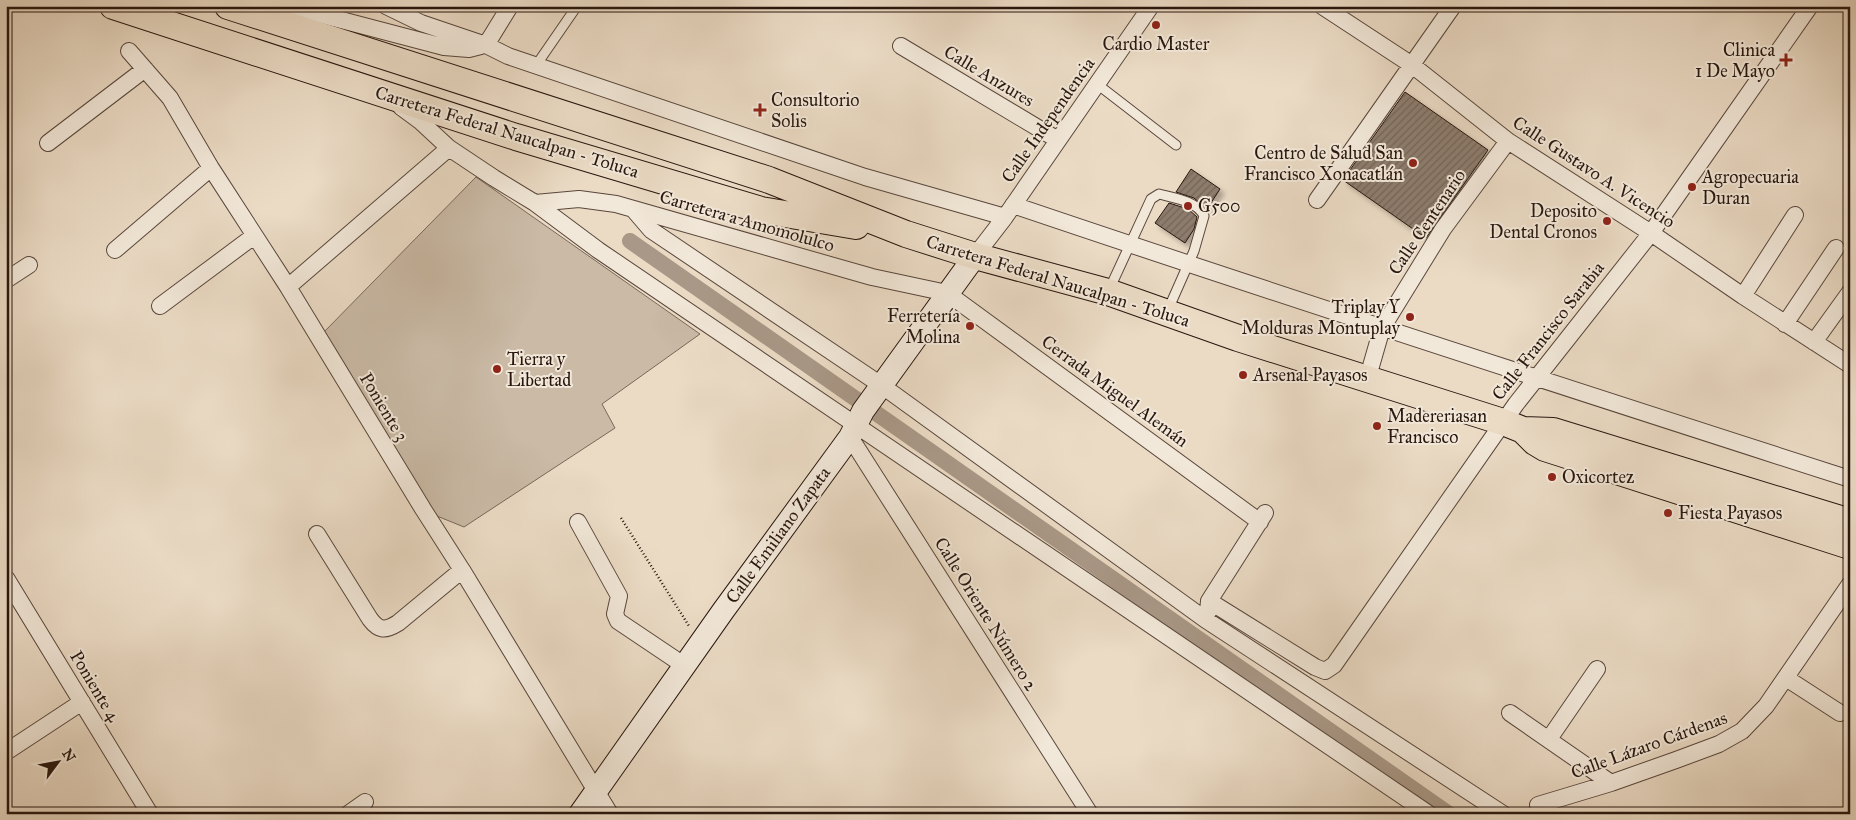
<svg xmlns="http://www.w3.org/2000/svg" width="1856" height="820" font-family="'IM FELL Great Primer',serif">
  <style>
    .garden { fill: #cabaa6; stroke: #79685a }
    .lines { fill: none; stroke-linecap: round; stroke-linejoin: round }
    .canal { stroke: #a99887; stroke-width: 16 }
    .building { fill: url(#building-hatch); stroke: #28160e; filter: url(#shadow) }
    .lane-casing { stroke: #59473c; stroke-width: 11 }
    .street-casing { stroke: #59473c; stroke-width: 18 }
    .secondary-casing { stroke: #28160e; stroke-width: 24 }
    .primary-casing { stroke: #28160e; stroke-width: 28 }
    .path { stroke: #28160e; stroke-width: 2.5; stroke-dasharray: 1 2.5; stroke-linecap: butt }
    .lane { stroke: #f2e8d9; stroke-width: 9 }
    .street { stroke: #f2e8d9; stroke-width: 16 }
    .secondary { stroke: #f2e8d9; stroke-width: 22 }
    .primary { stroke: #ebdbc5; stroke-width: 26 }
    .poi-dot { fill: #8f2418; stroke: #f2e8d9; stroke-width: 2 }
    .labels { text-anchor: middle; stroke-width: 4; stroke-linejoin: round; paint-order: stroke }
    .poi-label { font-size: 18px; fill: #28160e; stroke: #f2e8d9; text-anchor: start }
    .street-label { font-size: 18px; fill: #28160e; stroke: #f2e8d9 }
  </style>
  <defs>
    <pattern id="building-hatch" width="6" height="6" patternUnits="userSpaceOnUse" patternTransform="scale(1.25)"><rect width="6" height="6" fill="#8d7c6d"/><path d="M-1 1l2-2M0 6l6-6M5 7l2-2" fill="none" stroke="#736558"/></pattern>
    <filter id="shadow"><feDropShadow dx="4.5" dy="4.5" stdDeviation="2.5" flood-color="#0004"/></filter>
  </defs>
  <rect width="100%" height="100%" fill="#ebdbc5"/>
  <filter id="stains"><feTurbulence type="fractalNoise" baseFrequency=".004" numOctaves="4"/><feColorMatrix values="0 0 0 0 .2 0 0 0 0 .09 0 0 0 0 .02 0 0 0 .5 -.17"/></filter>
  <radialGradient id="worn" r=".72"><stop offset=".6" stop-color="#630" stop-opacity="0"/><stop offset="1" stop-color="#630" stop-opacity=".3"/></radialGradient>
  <!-- garden -->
  <path class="garden" d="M476,177L700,334L602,404L615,428L464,527L427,512L323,333Z"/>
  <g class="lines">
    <!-- canal -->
    <path class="canal" d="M630,241L1449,814"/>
  </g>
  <!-- building -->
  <path class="building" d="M1405,92L1488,150L1426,238L1343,180Z
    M1191,169L1220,189L1207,209L1194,198L1176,192Z
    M1169,203L1188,209L1197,217L1194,229L1185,243L1155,223Z"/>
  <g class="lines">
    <!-- lane casing -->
    <g class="lane-casing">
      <path id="lane" d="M537,64L577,6
        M1097,84L1176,145
        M1109,290L1151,199L1159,194C1174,198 1197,201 1204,216L1194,251L1167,312"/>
    </g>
    <!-- street casing -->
    <g class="street-casing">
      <path id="street" d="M288,6L444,47L469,49L481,46
        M386,6L421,23L486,45L508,56L865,177L1005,217
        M1322,6L1412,65L1508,141L1651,233L1743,296L1850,365
        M486,45L510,6
        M901,46L1058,140
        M129,51L170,98L211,168L288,287L423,509L462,570L610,814
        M401,107L420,121L449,148L494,178L535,203L598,250L1429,814
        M48,143L145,69
        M1317,200L1453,6
        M535,203L579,199L616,204L872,277L947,293L1260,522
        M1013,205C1291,299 1570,389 1850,479
        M633,209L651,230L881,385L1206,620L1503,814
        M115,250L211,168
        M975,256L1005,217L1151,6
        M6,280L29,265
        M288,287L449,148
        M1743,296L1795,215
        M160,306L254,236
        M1785,324L1836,248
        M1814,342L1850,292
        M1367,380L1382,328L1443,229L1508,141
        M850,437L1090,814
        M578,522L619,596L615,614L618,621L685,666
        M317,534L370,619C379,631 385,631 398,623L462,570
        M6,578L150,814
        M1209,601L1315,667L1325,671L1334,665L1516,404L1651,233L1810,6
        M1208,612L1209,601L1265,513
        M1786,678L1840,713
        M1510,713L1611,783
        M1549,739L1597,669
        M6,752L82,702
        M1538,805L1611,783L1676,760L1719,744L1742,731L1766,706L1850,584
        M348,814L365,802"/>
    </g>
    <!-- secondary casing -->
    <g class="secondary-casing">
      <path id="secondary" d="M580,814L723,611L850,437L863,411L975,256"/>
    </g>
    <!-- primary casing -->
    <g class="primary-casing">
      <path id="primary" d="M113,6L516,137L761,210L856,226
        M228,6L769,180L906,234L975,256L1108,292L1238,338L1503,422L1523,430L1535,442L1545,448L1850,546
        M1523,430L1553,431L1850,522"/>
    </g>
    <!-- path -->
    <path class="path" d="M621,518L689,626"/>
    <!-- lane -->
    <use href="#lane" class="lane"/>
    <!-- street -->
    <use href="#street" class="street"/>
    <!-- secondary -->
    <use href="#secondary" class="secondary"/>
    <!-- primary -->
    <use href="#primary" class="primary"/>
  </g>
  <!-- markers -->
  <g class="poi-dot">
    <circle cx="1156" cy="25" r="5"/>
    <path d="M1783.5 52.5h5v5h5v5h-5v5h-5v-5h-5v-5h5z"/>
    <path d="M757.5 102.5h5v5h5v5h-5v5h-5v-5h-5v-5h5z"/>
    <circle cx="1413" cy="163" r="5"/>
    <circle cx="1692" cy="187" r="5"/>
    <circle cx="1188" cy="206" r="5"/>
    <circle cx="1607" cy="221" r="5"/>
    <circle cx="1410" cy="317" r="5"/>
    <circle cx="970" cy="326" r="5"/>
    <circle cx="497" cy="369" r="5"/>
    <circle cx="1243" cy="375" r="5"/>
    <circle cx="1377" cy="426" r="5"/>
    <circle cx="1552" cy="477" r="5"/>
    <circle cx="1668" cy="513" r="5"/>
  </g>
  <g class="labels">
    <!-- poi labels -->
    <g class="poi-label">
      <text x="1156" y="50" text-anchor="middle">Cardio Master</text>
      <text x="1775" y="56" text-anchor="end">Clinica<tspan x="1775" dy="21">1 De Mayo</tspan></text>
      <text x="771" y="106">Consultorio<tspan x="771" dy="21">Solis</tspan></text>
      <text x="1403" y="159" text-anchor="end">Centro de Salud San<tspan x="1403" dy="21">Francisco Xonacatlán</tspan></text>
      <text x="1702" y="183">Agropecuaria<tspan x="1702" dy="21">Duran</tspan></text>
      <text x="1198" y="212">G500</text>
      <text x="1597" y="217" text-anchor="end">Deposito<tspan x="1597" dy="21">Dental Cronos</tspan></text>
      <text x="1400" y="313" text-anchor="end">Triplay Y<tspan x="1400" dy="21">Molduras Montuplay</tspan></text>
      <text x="960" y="322" text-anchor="end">Ferretería<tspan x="960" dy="21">Molina</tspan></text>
      <text x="507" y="365">Tierra y<tspan x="507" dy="21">Libertad</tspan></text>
      <text x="1253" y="381">Arsenal Payasos</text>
      <text x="1387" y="422">Madereriasan<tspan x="1387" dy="21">Francisco</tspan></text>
      <text x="1562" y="483">Oxicortez</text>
      <text x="1678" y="519">Fiesta Payasos</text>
    </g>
    <!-- street labels -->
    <g class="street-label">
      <text transform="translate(989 76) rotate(31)" y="6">Calle Anzures</text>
      <text transform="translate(1048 120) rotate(-55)" y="6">Calle Independencia</text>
      <text transform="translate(507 132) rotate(17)" y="6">Carretera Federal Naucalpan - Toluca</text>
      <text transform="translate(1594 172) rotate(33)" y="6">Calle Gustavo A. Vicencio</text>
      <text transform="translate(747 221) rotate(16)" y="6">Carretera a Amomolulco</text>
      <text transform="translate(1427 222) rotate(-56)" y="6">Calle Centenario</text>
      <text transform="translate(1058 281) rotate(17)" y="6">Carretera Federal Naucalpan - Toluca</text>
      <text transform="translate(1548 331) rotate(-52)" y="6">Calle Francisco Sarabia</text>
      <text transform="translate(1115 391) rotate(36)" y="6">Cerrada Miguel Alemán</text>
      <text transform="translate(384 407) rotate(59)" y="6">Poniente 3</text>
      <text transform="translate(778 535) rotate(-54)" y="6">Calle Emiliano Zapata</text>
      <text transform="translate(986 614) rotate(58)" y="6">Calle Oriente Número 2</text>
      <text transform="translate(95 686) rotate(59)" y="6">Poniente 4</text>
      <text transform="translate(1649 745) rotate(-20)" y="6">Calle Lázaro Cárdenas</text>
    </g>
  </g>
  <!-- margin -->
  <rect width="1856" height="820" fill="none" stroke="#ebdbc5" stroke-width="25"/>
  <rect x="8" y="8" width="1841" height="805" fill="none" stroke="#28160e" stroke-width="2.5"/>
  <rect x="12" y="12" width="1831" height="795" fill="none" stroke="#28160e"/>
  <!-- north arrow -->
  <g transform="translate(58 762) rotate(58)" stroke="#f2e8d9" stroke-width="4" paint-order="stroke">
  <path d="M0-4L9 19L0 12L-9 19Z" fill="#28160e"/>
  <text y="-8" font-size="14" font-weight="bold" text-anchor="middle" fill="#28160e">N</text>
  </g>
  <rect width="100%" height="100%" filter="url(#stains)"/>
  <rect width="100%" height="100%" fill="url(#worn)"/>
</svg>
